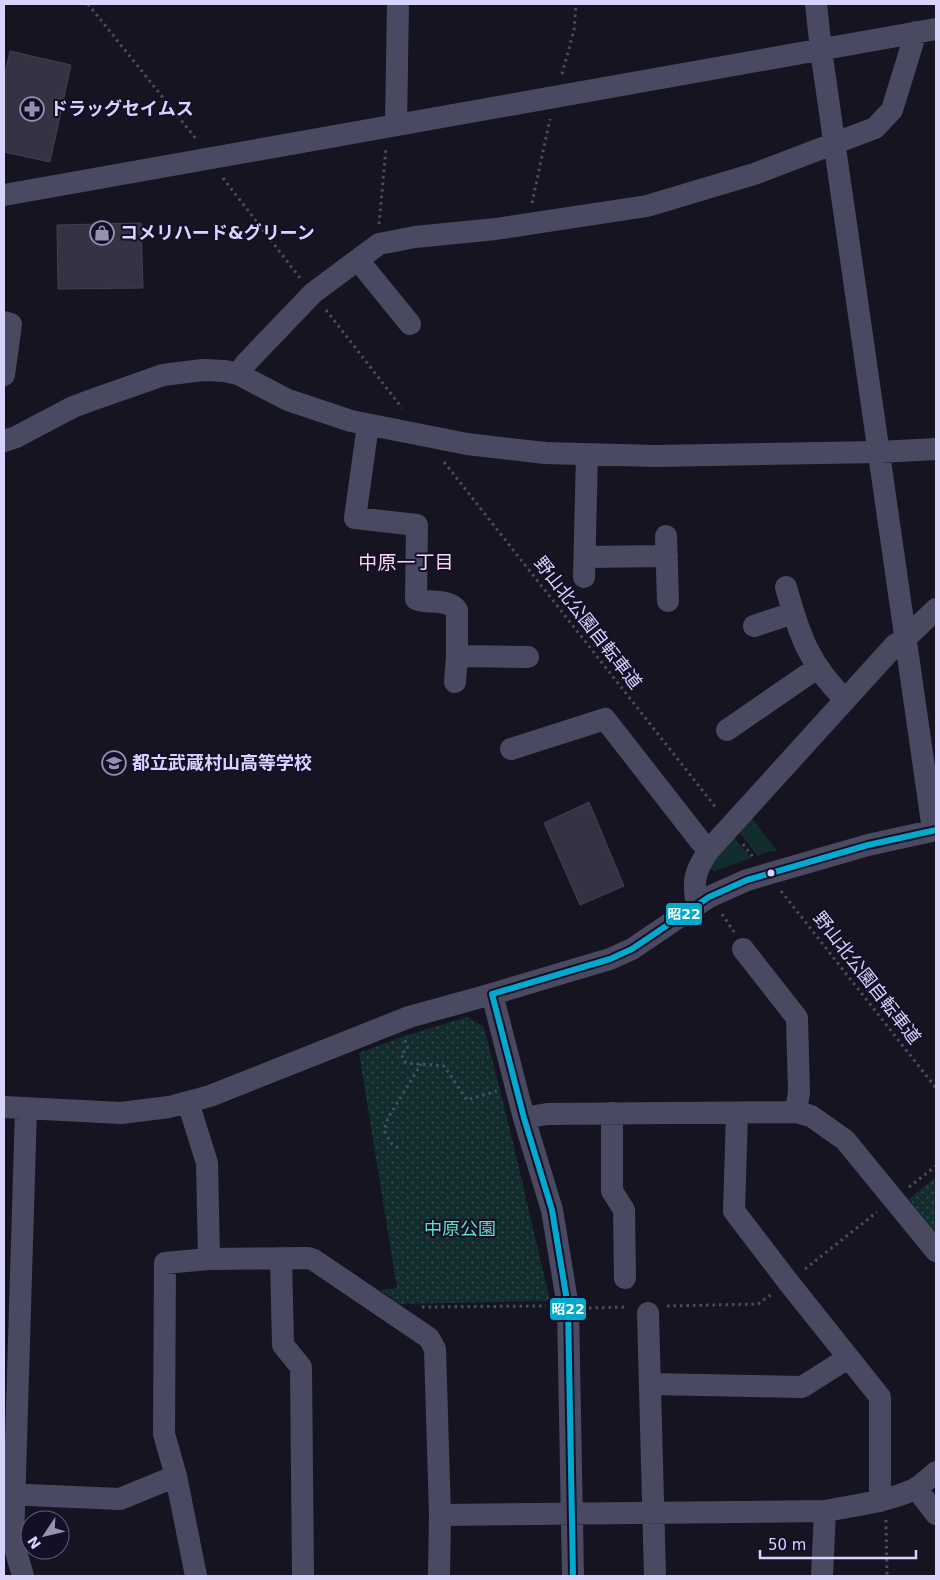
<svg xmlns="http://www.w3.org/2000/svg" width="940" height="1580" font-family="'DejaVu Sans','Noto Sans JP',sans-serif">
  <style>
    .green { fill: #132c2d }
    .park { fill: url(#park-dots) }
    .building { fill: #343243; stroke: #433f54 }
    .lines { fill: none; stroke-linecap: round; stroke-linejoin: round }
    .path { stroke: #44505f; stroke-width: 3; stroke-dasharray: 2.5 4; stroke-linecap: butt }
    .minor { stroke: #4a4962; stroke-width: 22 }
    .bus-1-casing { stroke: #130f26; stroke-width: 10 }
    .bus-1 { stroke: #00a9ce; stroke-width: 6 }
    .bus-dot { fill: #d9d4ff; stroke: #130f26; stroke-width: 2 }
    .labels { text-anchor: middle; stroke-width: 4; stroke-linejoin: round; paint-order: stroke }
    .poi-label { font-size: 18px; font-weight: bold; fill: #d9d4ff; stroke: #130f26; text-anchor: start }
    .street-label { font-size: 18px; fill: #d9d4ff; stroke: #130f26 }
    .park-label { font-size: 18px; fill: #5fe0c0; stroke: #130f26 }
    .neighbourhood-label { font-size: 19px; fill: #ffd6f0; stroke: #130f26 }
    .line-badge { stroke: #130f26; stroke-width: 2 }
    .badge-label { font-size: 14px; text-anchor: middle; font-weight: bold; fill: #fff }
  </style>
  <defs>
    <pattern id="park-dots" width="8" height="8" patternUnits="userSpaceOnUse" patternTransform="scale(1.25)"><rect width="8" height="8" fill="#132c2d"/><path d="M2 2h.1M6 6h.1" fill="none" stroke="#354a4c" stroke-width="1.8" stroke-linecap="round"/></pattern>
  </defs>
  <rect width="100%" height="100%" fill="#161421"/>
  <!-- green -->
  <path class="green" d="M748,813L778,852L771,851L757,856L736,827Z
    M731,833L751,858L715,871L710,869Z"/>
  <!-- park -->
  <path class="park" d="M467,1017L484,1027L511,1134L550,1301L400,1304L380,1290L397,1288L359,1053L404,1036Z
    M936,1177V1235L909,1199Z"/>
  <!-- building -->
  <path class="building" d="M10,51L71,65L50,162L4,152V78Z
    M141,223L143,288L58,289L57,225Z
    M589,802L624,886L580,905L544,823Z"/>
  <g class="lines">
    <!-- path -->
    <path class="path" d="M88,4L197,140
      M562,74L574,30L576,4
      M223,178L300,278
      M532,203L550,119
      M379,224L386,148
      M326,310L402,408
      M444,462L717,809
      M743,844L753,857
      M781,891L936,1088
      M722,914L734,932
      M405,1040L408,1049L401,1054L406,1063L444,1066L467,1100L497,1091
      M398,1148L391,1143L384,1130L388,1118L421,1064
      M909,1187L936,1166
      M805,1269L877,1212
      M667,1306L758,1304L772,1294
      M422,1307L546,1306
      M589,1308L628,1307
      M886,1520L887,1576"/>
    <!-- minor -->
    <path class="minor" d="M816,4L821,50L933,830
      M396,125L398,4
      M4,195L936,29
      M358,260L410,324
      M4,322L11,324L4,375
      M238,374L246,363L313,293L379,244L415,237L496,229L647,206L754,174L875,128L892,110L916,32
      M368,425L355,518L417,525L416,599C428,604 448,598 457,610V656L455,682
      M4,441L16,437L73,407L89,401L163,375L203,370L225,371L238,374L288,400L351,421L467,444L545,453L655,456L879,452L936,449
      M666,536L668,601
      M585,557L667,556
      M584,577L587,454
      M786,587C799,634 809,665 845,699
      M754,626L793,613
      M457,656L528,657
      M727,730L817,668
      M511,749L605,719L701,842L709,850
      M697,905C692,880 695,871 709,850L895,645L906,638L936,609
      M743,949L797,1018L799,1092L796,1112
      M492,994L524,1118L552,1210L568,1307L573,1576
      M188,1102L207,1163L209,1259
      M4,1107L121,1113L169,1107L210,1096L409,1017L492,994L610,959L632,949L709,897L747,880L868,845L936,830
      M612,1113V1191L624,1210L625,1278
      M737,1113L734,1211L789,1283L880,1397V1501
      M524,1118L547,1114L796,1112L811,1116L845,1140L936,1251
      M281,1258L283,1345L301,1367L303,1576
      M648,1313L655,1576
      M650,1384L802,1387L848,1358
      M916,1488L936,1514
      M4,1494L120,1499L176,1476
      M440,1515L825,1511C855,1505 887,1502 915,1489C922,1485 929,1478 936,1472
      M23,1576L13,1541L26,1109
      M196,1576L176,1476L164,1434L165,1263L209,1259L308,1258L314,1260L429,1338L435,1349L440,1515L439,1576
      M822,1576L825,1511"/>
    <!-- bus-1 casing -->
    <g class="bus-1-casing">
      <path id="bus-1" d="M573,1576L568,1307L552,1210L524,1118L492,994L610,959L632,949L709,897L747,880L868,845L936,830"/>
    </g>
    <!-- bus-1 -->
    <use href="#bus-1" class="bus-1"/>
  </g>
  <!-- icons -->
  <defs>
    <g id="pharmacy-ring" transform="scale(1.25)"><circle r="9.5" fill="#130f26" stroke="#9591b1" stroke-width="1.5"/><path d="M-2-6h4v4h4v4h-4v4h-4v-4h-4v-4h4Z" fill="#9591b1"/></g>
    <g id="shop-ring" transform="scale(1.25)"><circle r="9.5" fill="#130f26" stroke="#9591b1" stroke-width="1.5"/><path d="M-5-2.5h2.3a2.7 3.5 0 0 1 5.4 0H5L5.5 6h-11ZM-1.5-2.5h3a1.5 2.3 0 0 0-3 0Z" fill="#9591b1"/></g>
    <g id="school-ring" transform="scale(1.25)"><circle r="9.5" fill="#130f26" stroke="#9591b1" stroke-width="1.5"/><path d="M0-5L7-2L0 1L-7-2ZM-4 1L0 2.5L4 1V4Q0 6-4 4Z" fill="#9591b1"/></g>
  </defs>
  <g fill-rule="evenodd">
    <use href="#pharmacy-ring" x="32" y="109"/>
    <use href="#shop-ring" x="102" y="233"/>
    <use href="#school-ring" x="114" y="763"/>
  </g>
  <!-- markers -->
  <circle class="bus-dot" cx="771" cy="873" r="4.5"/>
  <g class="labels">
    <!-- poi labels -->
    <g class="poi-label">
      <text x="50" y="115">ドラッグセイムス</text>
      <text x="120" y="239">コメリハード&amp;グリーン</text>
      <text x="132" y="769">都立武蔵村山高等学校</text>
    </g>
    <!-- street labels -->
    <g class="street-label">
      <text transform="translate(588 623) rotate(52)" y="6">野山北公園自転車道</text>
      <text transform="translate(867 978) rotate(52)" y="6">野山北公園自転車道</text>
    </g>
    <!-- park labels -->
    <g class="park-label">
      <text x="460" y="1235">中原公園</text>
    </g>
    <!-- neighbourhood labels -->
    <g class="neighbourhood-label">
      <text x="406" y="569">中原一丁目</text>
    </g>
  </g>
  <g class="line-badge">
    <rect x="665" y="902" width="38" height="24" rx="5" fill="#00a9ce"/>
    <rect x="549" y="1297" width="38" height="24" rx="5" fill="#00a9ce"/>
  </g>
  <g class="badge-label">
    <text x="684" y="919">昭22</text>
    <text x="568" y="1314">昭22</text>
  </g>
  <!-- border -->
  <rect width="940" height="1580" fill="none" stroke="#d9d4ff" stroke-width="10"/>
  <!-- north arrow -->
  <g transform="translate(45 1535) rotate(235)"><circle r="24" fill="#130f26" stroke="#625e7d"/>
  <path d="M0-4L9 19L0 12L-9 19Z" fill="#9591b1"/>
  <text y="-8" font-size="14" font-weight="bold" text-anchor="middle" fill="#d9d4ff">N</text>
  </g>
  <!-- scale -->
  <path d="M760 1550v8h156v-8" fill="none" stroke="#d9d4ff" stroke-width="2.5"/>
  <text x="768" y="1550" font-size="15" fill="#d9d4ff" stroke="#130f26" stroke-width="4" paint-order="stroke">50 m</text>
</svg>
